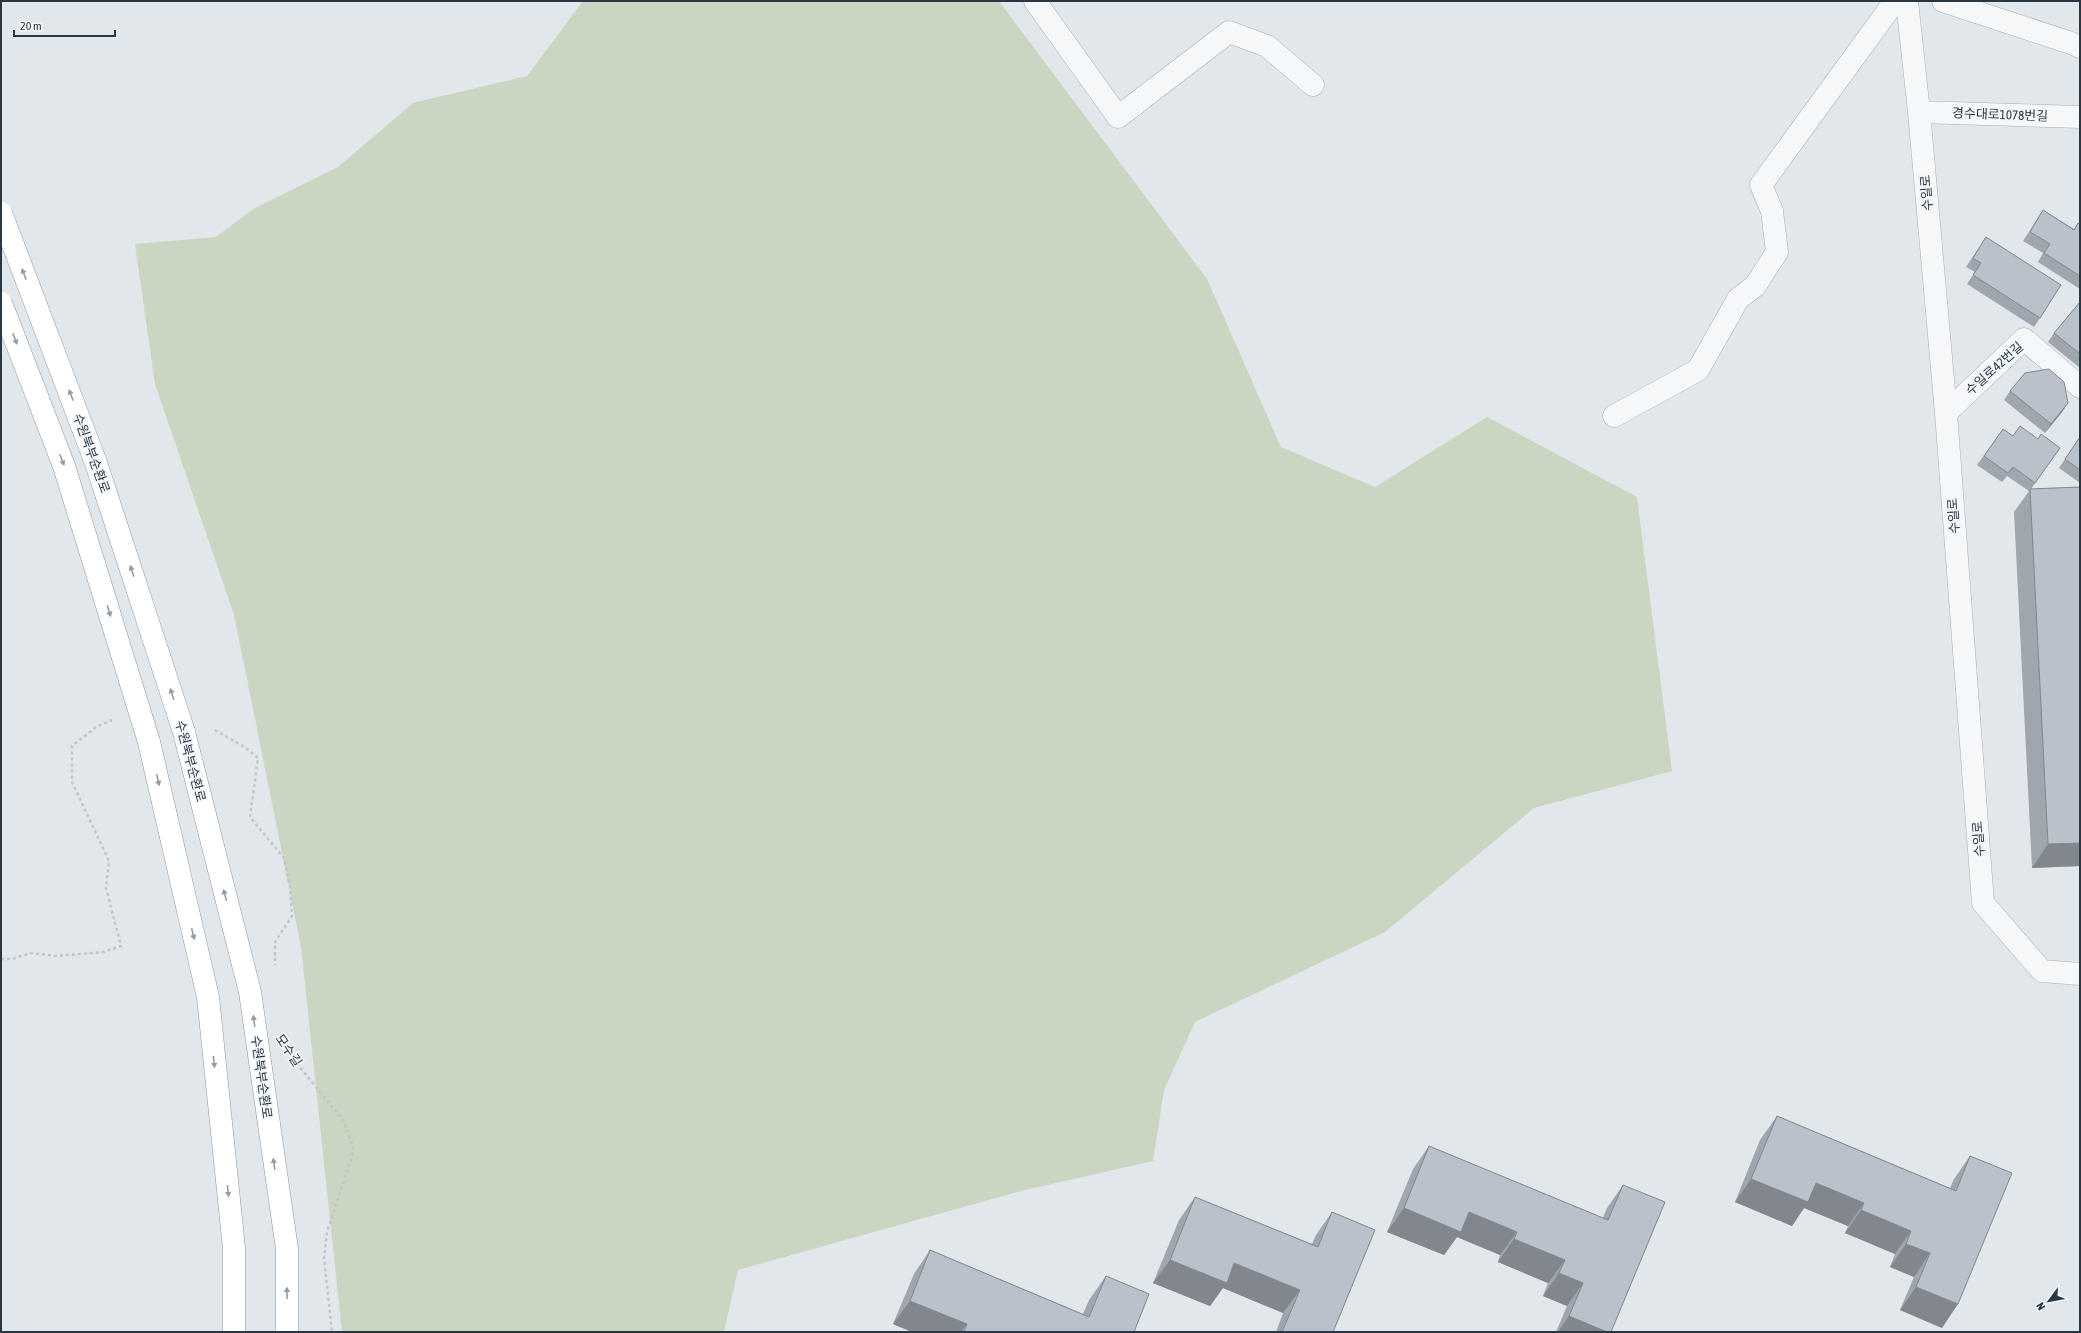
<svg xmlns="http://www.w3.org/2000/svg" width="2081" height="1333" font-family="'Asap Condensed','Noto Sans KR',sans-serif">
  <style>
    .green { fill: #cad6c2 }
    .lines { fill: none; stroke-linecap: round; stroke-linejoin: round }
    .minor-casing { stroke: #a7afb6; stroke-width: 23 }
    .highway-casing { stroke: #8897a3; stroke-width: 23 }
    .path { stroke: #c0c5ca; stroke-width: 2.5; stroke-dasharray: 3 3; stroke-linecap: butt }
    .minor { stroke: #f5f7f9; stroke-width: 22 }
    .highway { stroke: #fff; stroke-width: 22 }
    .highway-bridge-casing { stroke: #8897a3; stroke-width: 23; stroke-linecap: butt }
    .highway-bridge { stroke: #fff; stroke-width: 22 }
    .wall { fill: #9fa6ae }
    .shaded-wall { fill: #82878d }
    .building { fill: #b9c1ca; stroke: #82878d }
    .oneway { fill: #949ba2 }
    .labels { text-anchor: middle; stroke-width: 3.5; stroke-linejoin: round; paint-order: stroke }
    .street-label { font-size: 13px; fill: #293745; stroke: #f2f6f8 }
  </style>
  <rect width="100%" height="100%" fill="#e2e7eb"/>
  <!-- green -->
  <path class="green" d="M583,1H999L1207,279L1281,447L1375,487L1487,417L1637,497L1672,771L1534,808L1385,932L1195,1022L1164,1090L1153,1161L1021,1191L738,1270L724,1332H342L301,947L234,615L155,384L135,244L216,237L253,209L338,167L413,103L527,76Z"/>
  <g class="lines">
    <!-- minor casing -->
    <g class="minor-casing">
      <path id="minor" d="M1035,1L1118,117L1229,32L1267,46L1313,85
        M1907,1L1919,112L1946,413L1983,903L2042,971L2080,974
        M1943,1L2071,43L2080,47
        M1919,112L2080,117
        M1946,413L2024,339L2080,387
        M1614,416L1698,370L1738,299L1755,286L1777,252L1772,211L1761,185L1895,1"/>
    </g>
    <!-- highway casing -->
    <g class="highway-casing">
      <path id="highway" d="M184,732L250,992L287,1249V1332
        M149,742L208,997L234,1248V1332"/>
    </g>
    <!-- path -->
    <path class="path" d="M215,730L246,748L258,758L250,817L284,858L290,886L292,916L275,942V965
      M1,959H12L31,953L57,956L103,952L121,946L106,888L109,861L72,782V746L96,727L112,720
      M289,1054L344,1121L354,1150L327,1232L324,1258L332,1332"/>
    <!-- minor -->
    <use href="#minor" class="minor"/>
    <!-- highway -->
    <use href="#highway" class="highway"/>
    <!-- highway-bridge casing -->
    <g class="highway-bridge-casing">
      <path id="highway-bridge" d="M1,213L96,463L184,732
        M1,303L64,466L149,742"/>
    </g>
    <!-- highway-bridge -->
    <use href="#highway-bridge" class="highway-bridge"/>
  </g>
  <!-- wall -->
  <path class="wall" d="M2043,210L2074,229L2078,223L2080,224V289L2038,262L2043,253L2023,241Z
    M1986,237L2040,318L2034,327L1967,284L1975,272L1966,267Z
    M2080,302V368L2048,342L2054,333Z
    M2010,391L2068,403L2062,412L2045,433L2004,400Z
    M2003,429L2013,436L2038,439L2060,448L2031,489L2080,487V866L2032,868L2014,512L2029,491L2007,476L2002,482L1977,465Z
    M2080,437V483L2059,468Z
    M1777,1116L1950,1188L1954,1179L1970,1156L1942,1328L1900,1310L1914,1277L1890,1267L1895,1254L1845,1233L1848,1226L1804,1208L1792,1226L1735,1202L1760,1140Z
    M1429,1146L1603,1218L1607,1208L1623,1185L1611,1332H1556L1567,1306L1543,1296L1548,1283L1498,1262L1500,1255L1457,1237L1444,1255L1387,1232L1413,1169Z
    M1195,1197L1312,1244L1316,1235L1332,1212L1333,1332H1276L1283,1313L1223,1288L1210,1306L1153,1283L1179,1220Z
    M930,1250L1083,1314L1089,1300L1106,1276L1134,1332H912L893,1324L914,1274Z"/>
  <!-- shaded-wall -->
  <path class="shaded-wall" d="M2068,403L2062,412L2045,433L2051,424Z
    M2080,843V866L2032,868L2048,844Z
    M1751,1179L1816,1183L1864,1203L1848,1226L1804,1208L1792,1226L1735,1202Z
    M1404,1208L1469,1212L1517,1232L1500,1255L1457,1237L1444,1255L1387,1232Z
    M1861,1210L1911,1231L1895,1254L1845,1233Z
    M1514,1239L1565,1260L1548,1283L1498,1262Z
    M1906,1244L1930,1253L1914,1277L1890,1267Z
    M1170,1260L1234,1263L1300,1290L1283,1313L1223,1288L1210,1306L1153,1283Z
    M1559,1273L1583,1283L1567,1306L1543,1296Z
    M1916,1287L1958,1304L1942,1328L1900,1310Z
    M910,1301L967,1324L961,1332H912L893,1324Z
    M1569,1316L1607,1332H1558Z"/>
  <!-- building -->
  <path class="building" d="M2043,210L2074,230L2078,223L2080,224V276L2044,253L2050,244L2030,232Z
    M1986,237L2061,285L2040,318L1973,275L1981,263L1973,258Z
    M2080,302V354L2054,333Z
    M2049,369L2064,382L2068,403L2051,424L2010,391L2025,373Z
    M2020,426L2038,439L2041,434L2060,448L2035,483L2013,467L2008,473L1984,456L2003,429L2013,436Z
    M2080,437V470L2065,459Z
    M2080,487V843L2048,844L2030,489Z
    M1777,1116L1956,1191L1970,1156L2012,1173L1958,1304L1916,1287L1930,1253L1906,1244L1911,1231L1861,1210L1864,1203L1816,1183L1808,1202L1751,1179Z
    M1429,1146L1608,1220L1623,1185L1665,1202L1611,1332H1607L1569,1316L1583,1283L1559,1273L1565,1260L1514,1239L1517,1232L1469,1212L1461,1232L1404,1208Z
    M1195,1197L1318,1247L1332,1212L1375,1230L1333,1332H1282L1300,1290L1234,1263L1227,1283L1170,1260Z
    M930,1250L1089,1317L1106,1276L1149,1294L1134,1332H964L967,1324L910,1301Z"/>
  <!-- one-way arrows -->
  <defs><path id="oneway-solid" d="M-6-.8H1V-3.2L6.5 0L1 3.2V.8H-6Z"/></defs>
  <g class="oneway">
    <use href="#oneway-solid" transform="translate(24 274) rotate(-111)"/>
    <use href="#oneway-solid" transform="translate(15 339) rotate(69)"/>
    <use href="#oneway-solid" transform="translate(71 395) rotate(-111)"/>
    <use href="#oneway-solid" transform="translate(62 460) rotate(69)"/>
    <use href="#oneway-solid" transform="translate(132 571) rotate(-108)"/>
    <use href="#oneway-solid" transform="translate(109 611) rotate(73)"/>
    <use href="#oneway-solid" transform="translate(172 694) rotate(-108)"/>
    <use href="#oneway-solid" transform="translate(158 780) rotate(77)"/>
    <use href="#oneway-solid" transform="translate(225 895) rotate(-104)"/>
    <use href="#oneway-solid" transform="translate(193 934) rotate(77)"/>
    <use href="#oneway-solid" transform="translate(254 1021) rotate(-98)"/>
    <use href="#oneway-solid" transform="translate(214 1062) rotate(84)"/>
    <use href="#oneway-solid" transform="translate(274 1164) rotate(-98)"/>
    <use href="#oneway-solid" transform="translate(228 1191) rotate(84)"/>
    <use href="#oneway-solid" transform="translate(287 1293) rotate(-91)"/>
  </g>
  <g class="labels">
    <!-- street labels -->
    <g class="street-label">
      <text transform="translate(2000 114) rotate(2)" y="5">경수대로1078번길</text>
      <text transform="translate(1926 193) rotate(-95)" y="5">수일로</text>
      <text transform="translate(1994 368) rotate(-42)" y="5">수일로42번길</text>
      <text transform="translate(92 453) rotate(70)" y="5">수원북부순환로</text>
      <text transform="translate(1953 516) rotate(-94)" y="5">수일로</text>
      <text transform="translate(191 761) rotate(75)" y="5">수원북부순환로</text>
      <text transform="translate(1978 839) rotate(-94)" y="5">수일로</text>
      <text transform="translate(289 1050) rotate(56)" y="5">모수길</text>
      <text transform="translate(262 1077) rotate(82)" y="5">수원북부순환로</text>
    </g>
  </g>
  <!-- border -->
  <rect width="2081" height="1333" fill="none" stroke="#293745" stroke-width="4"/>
  <!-- north arrow -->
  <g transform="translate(2049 1301) rotate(238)" stroke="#f2f6f8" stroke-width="3" paint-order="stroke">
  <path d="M0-3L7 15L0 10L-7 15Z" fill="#293745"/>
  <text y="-6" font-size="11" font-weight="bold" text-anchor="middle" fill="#293745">N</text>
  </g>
  <!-- scale -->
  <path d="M14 30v6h101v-6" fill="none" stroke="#293745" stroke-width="2"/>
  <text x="20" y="30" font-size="12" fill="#293745" stroke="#f2f6f8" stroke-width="3" paint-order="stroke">20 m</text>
</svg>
